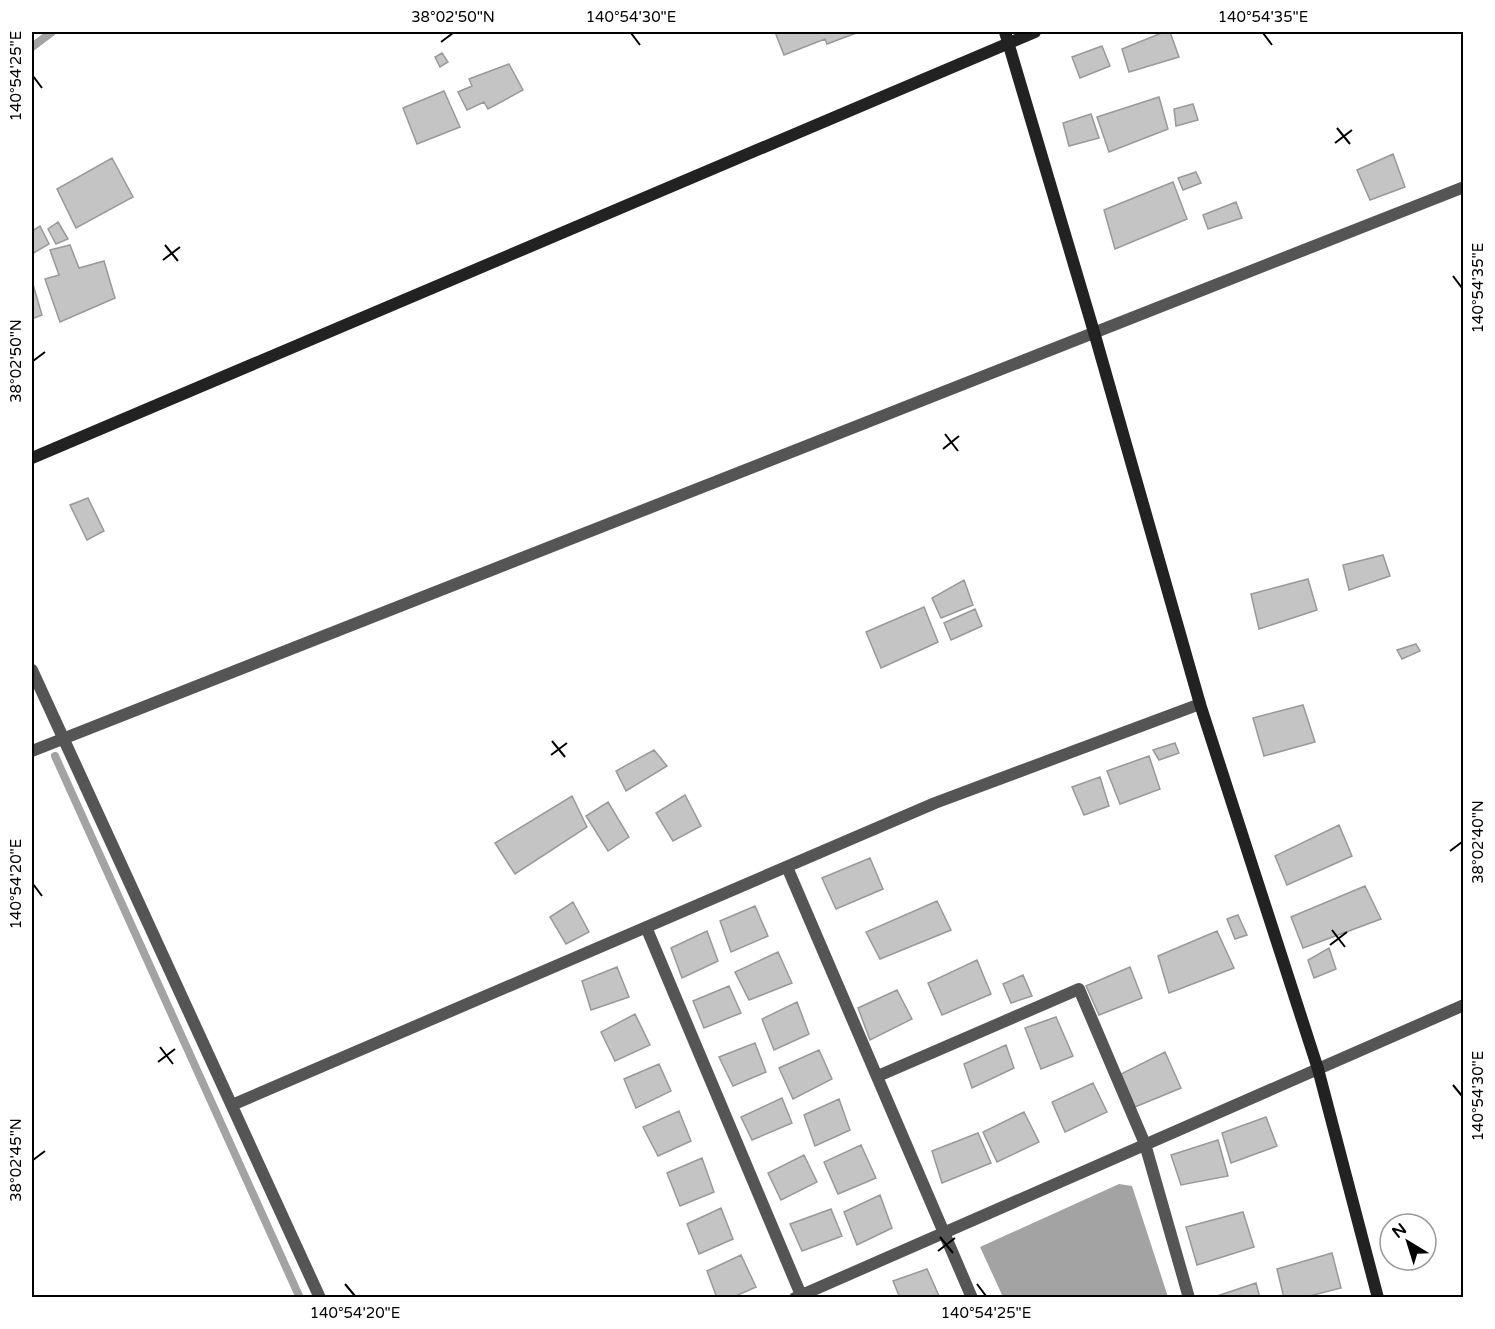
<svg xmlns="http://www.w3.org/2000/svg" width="1495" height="1329" font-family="'Varela Round',sans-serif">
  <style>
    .water { fill: #a3a3a3 }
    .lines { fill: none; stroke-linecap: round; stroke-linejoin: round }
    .stream { stroke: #a3a3a3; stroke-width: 8 }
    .building { fill: #c4c4c4; stroke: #999; stroke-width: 1.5 }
    .street { stroke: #555; stroke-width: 12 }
    .secondary { stroke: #222; stroke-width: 12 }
    .ticks { fill: none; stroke: #000; stroke-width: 2 }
    .neatline { fill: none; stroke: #000; stroke-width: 2 }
    .ticks-label { font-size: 15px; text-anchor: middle; fill: #000 }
  </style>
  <rect width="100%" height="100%" fill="#fff"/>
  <!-- water -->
  <path class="water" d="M1119,1184L1132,1186L1168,1297H1003L980,1247Z"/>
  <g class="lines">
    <!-- stream -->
    <path class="stream" d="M32,47L52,32
      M55,756L300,1298"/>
  </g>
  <!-- building -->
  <path class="building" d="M775,32H859L827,44L825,39L784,55Z
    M1164,32H1170L1179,57L1129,72L1122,49Z
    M1102,46L1110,66L1080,78L1072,57Z
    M442,53L448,62L440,67L435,57Z
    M509,64L523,90L488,109L484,102L467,110L458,92L472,86L469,79Z
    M444,91L460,127L417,144L403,108Z
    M1159,97L1168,129L1109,152L1097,117Z
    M1193,104L1198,120L1176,126L1174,109Z
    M1091,114L1099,138L1069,146L1063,123Z
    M1393,154L1405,187L1370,200L1357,170Z
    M112,158L133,197L76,228L57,189Z
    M1196,172L1201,183L1183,190L1178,178Z
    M1173,182L1187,219L1115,249L1104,210Z
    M1236,202L1242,218L1208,229L1203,215Z
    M58,222L68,239L56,244L48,229Z
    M40,226L49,244L32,254V231Z
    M70,245L79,268L104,261L115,298L60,322L45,279L59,275L50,250Z
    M32,281L42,315L32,319Z
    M88,498L104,531L87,540L70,505Z
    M1383,555L1390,576L1349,590L1343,565Z
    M1308,579L1317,610L1259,629L1251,594Z
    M964,580L973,605L941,618L932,598Z
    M924,607L938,642L881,668L866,632Z
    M975,609L982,626L951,640L944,623Z
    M1416,644L1420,651L1402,659L1397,650Z
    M1303,705L1315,742L1264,756L1253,718Z
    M1175,743L1179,753L1159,760L1153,750Z
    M654,750L667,766L626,791L616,771Z
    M1149,756L1160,789L1120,804L1107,771Z
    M1100,777L1109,806L1084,815L1072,787Z
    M685,795L701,826L673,841L656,813Z
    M572,796L587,827L515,874L495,843Z
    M608,802L629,837L608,851L586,816Z
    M1339,825L1352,856L1287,885L1275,856Z
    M870,858L883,889L836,909L822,878Z
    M1365,886L1381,919L1303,948L1291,917Z
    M937,901L951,930L880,959L866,932Z
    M573,902L589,932L566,944L550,917Z
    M755,906L768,936L731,952L720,921Z
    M1238,915L1247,935L1235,939L1227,919Z
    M707,931L718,961L682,978L671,948Z
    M1217,931L1234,968L1169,993L1158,956Z
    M1329,948L1336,969L1314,978L1308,960Z
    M778,952L792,983L749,1000L735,972Z
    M977,960L991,994L942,1015L928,983Z
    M617,967L629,997L591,1010L582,981Z
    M1130,967L1142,998L1099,1015L1086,986Z
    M1023,975L1032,996L1011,1003L1003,984Z
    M729,986L741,1013L704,1028L693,1001Z
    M897,990L912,1019L870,1040L858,1008Z
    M797,1002L809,1034L774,1050L762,1019Z
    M635,1014L650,1045L615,1061L601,1032Z
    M1056,1017L1073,1056L1041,1069L1025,1028Z
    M755,1043L766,1072L733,1086L719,1057Z
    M1006,1045L1014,1068L972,1088L964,1064Z
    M819,1050L832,1079L793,1099L779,1068Z
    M1165,1052L1181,1088L1135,1107L1121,1074Z
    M659,1064L671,1091L636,1108L624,1079Z
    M1093,1083L1107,1112L1065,1132L1052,1102Z
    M782,1098L792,1123L752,1140L741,1117Z
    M839,1099L850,1130L815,1146L804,1115Z
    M679,1111L691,1141L658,1156L643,1127Z
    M1024,1112L1039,1142L997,1162L983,1132Z
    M1266,1117L1277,1146L1231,1163L1222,1133Z
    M978,1133L991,1163L942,1183L932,1151Z
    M1218,1140L1228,1176L1181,1185L1171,1155Z
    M861,1145L876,1178L838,1194L824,1162Z
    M804,1155L817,1182L781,1200L768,1173Z
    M702,1158L714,1192L680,1206L667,1173Z
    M880,1195L892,1228L857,1245L844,1212Z
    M721,1208L733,1239L699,1254L687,1224Z
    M831,1209L842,1236L802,1251L790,1224Z
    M1243,1212L1254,1247L1197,1265L1186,1227Z
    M1332,1253L1341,1288L1302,1298H1284L1277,1269Z
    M741,1255L756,1287L731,1298H717L707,1271Z
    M927,1269L940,1298H900L893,1281Z
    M1256,1283L1260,1298H1211Z"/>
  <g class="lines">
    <!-- street -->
    <path class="street" d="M32,670L320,1298
      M32,751L1464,187
      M787,867L972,1298
      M646,927L801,1295
      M878,1076L1079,989L1145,1144L1189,1298
      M232,1105L935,803L1200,704
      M795,1298L1464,1005"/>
    <!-- secondary -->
    <path class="secondary" d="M1005,32L1094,332L1200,704L1318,1069L1378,1298
      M32,458L1035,32"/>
  </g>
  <!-- ticks -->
  <path class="ticks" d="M631,33L640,45M1263,33L1272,45M441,42L453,33M33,76L42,88M1337,128L1350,144M1335,143L1352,130M165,245L178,261M163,260L180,247M1453,276L1462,288M33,361L45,352M945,434L958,451M943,449L959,436M552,741L565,757M551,755L567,743M1450,851L1462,842M33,884L42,896M1332,930L1345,947M1330,945L1347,932M160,1047L173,1064M158,1062L175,1049M1453,1085L1462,1096M33,1160L45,1151M940,1237L953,1253M938,1251L955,1238M345,1284L355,1296M977,1284L986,1296"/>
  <!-- border -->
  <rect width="1495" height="1329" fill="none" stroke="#ffffff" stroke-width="66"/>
  <!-- north arrow -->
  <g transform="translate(1408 1242) rotate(322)"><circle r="28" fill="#ffffff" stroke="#999999" stroke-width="1.5"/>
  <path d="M0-4.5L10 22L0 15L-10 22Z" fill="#000000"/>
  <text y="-9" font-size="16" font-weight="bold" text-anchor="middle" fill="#000000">N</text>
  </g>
  <rect x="33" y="33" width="1429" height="1263" class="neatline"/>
  <g class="ticks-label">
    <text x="453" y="22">38°02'50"N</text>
    <text x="631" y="22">140°54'30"E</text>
    <text x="1263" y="22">140°54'35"E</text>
    <text transform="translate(16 76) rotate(-90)" y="5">140°54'25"E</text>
    <text transform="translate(1478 288) rotate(-90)" y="5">140°54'35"E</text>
    <text transform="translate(16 361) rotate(-90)" y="5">38°02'50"N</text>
    <text transform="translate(1478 842) rotate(-90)" y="5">38°02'40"N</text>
    <text transform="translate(16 884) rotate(-90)" y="5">140°54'20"E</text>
    <text transform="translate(1478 1096) rotate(-90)" y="5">140°54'30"E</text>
    <text transform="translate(16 1160) rotate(-90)" y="5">38°02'45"N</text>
    <text x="355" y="1318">140°54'20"E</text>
    <text x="986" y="1318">140°54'25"E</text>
  </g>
</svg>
